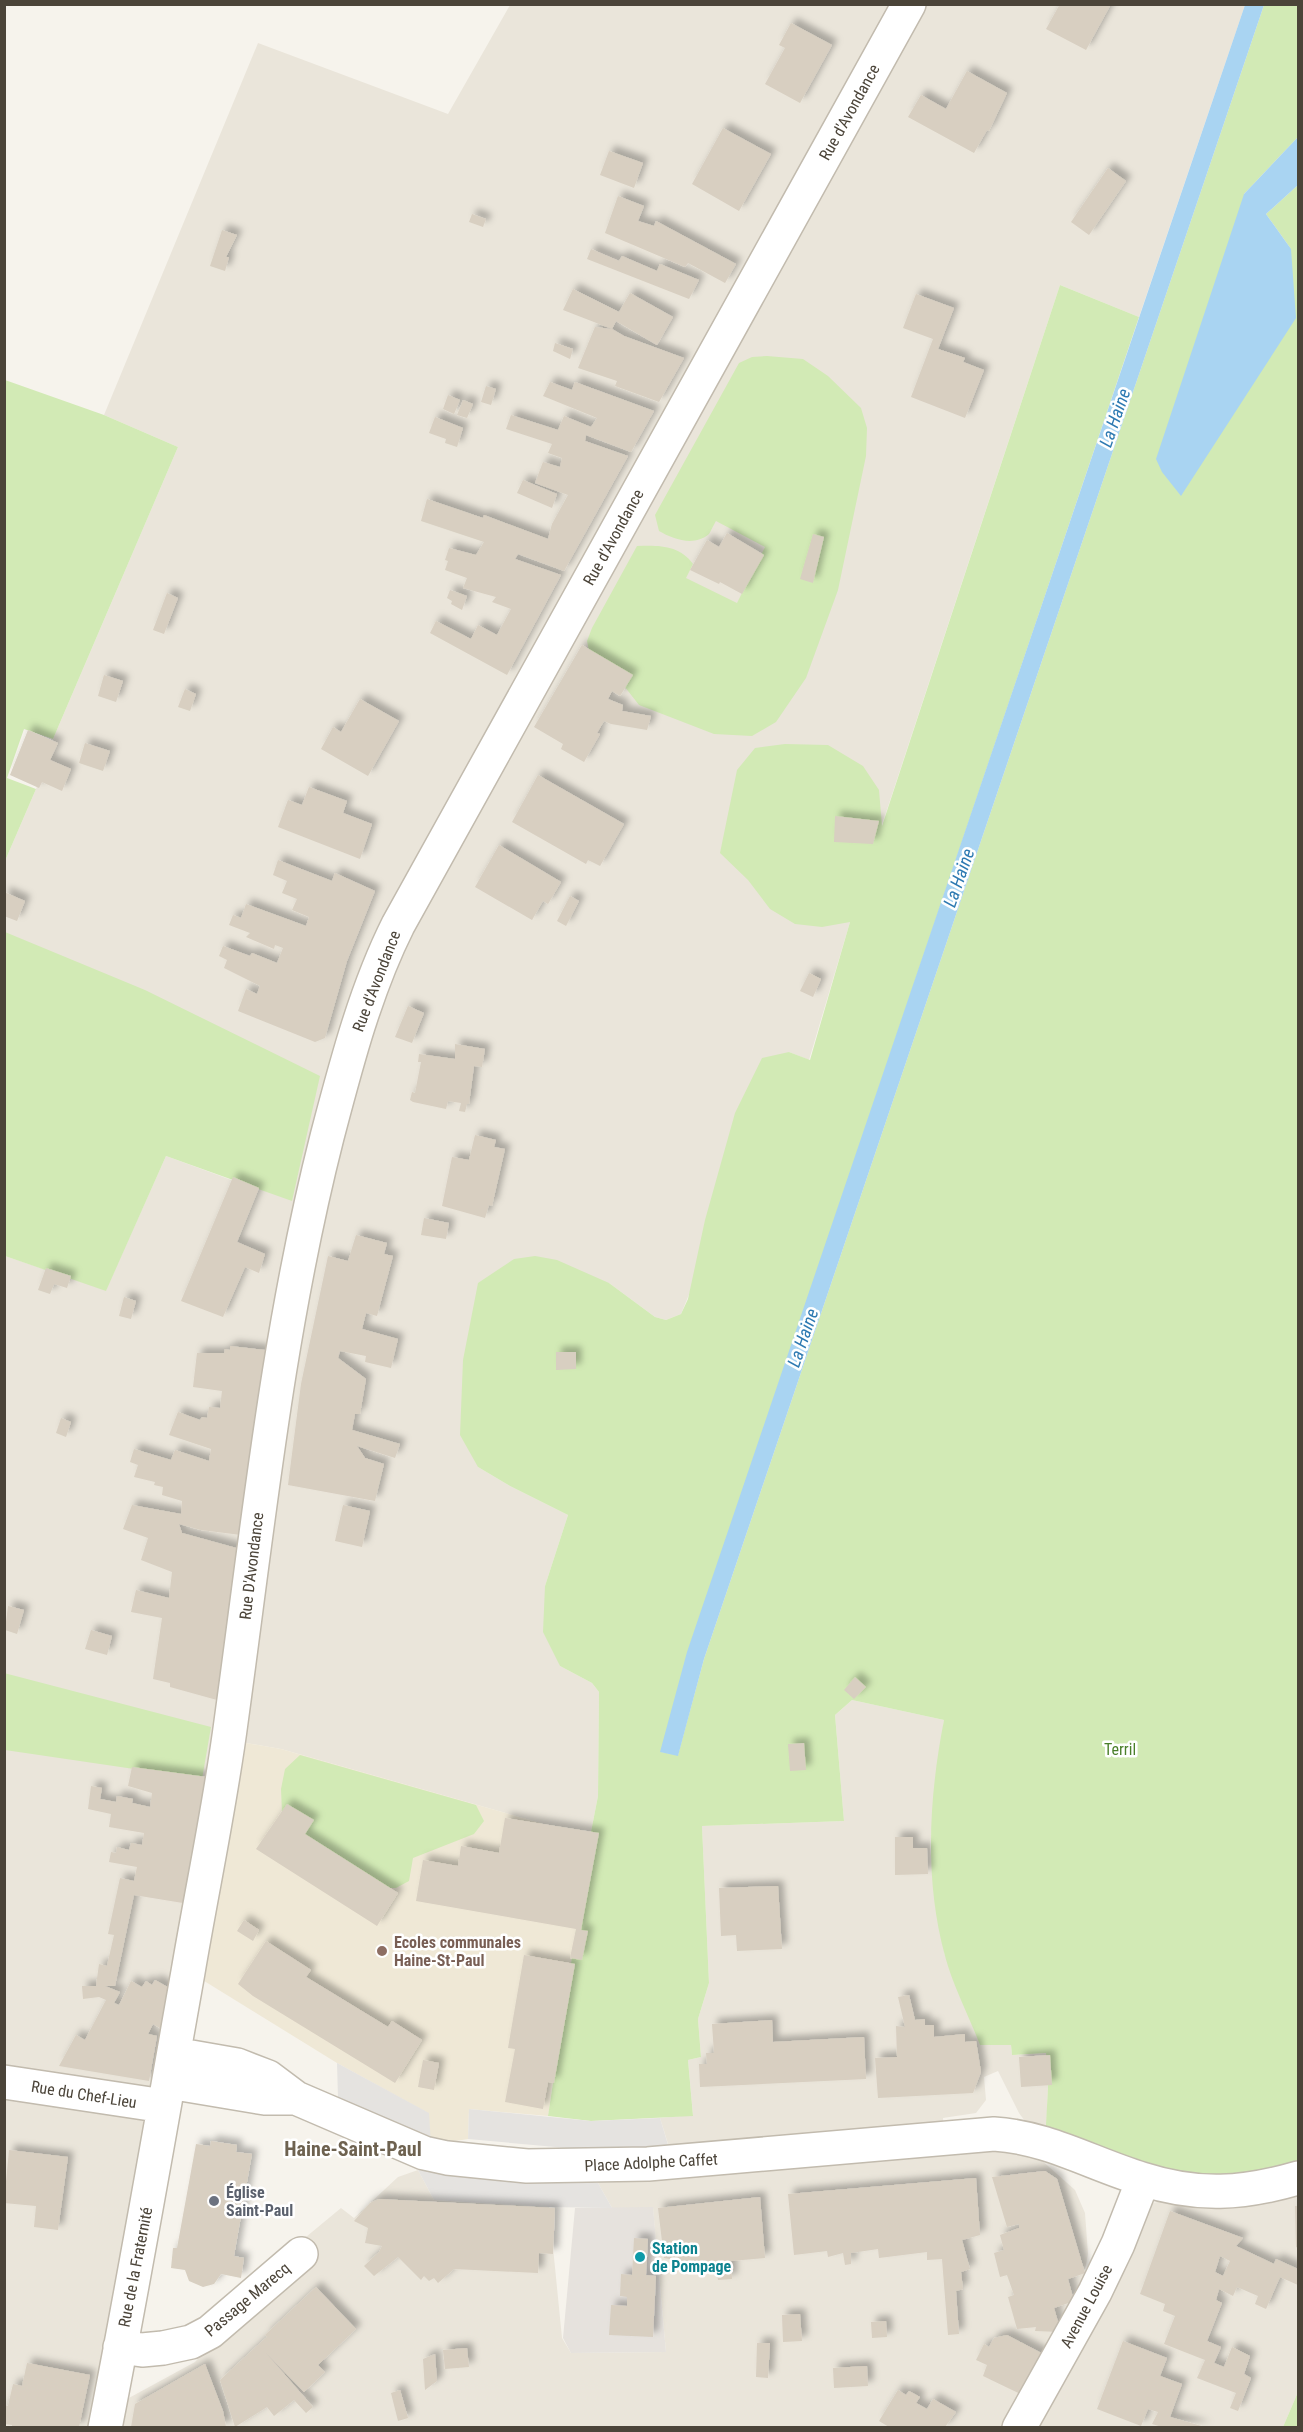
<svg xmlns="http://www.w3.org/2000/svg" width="1303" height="2432" font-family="'Roboto Condensed',sans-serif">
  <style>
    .residential { fill: #eae5da }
    .industrial { fill: #e6e2dd }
    .education { fill: #efe8d6 }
    .green { fill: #d2eab5 }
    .parking { fill: #e5e3e0 }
    .water { fill: #a9d4f2 }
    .building { fill: #d8cfc1; fill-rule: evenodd; filter: url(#shadow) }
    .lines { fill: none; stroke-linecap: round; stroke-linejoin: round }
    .minor-casing { stroke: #c2bbae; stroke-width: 36 }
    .minor { stroke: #fff; stroke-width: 33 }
    .education-dot { fill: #8d6e63; stroke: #fff; stroke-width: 2 }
    .worship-dot { fill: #6b7280; stroke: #fff; stroke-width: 2 }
    .culture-dot { fill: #0f9aa8; stroke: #fff; stroke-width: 2 }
    .labels { text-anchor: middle; stroke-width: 5; stroke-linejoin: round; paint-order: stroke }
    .street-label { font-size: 16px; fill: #4b4439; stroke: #fff }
    .park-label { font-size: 16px; fill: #4a7f2a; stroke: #fff }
    .education-label { font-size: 16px; font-weight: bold; fill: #785e54; stroke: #fff; text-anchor: start }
    .worship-label { font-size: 16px; font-weight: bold; fill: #5b616d; stroke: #fff; text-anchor: start }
    .culture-label { font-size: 16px; font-weight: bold; fill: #0d838f; stroke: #fff; text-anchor: start }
    .water-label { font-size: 18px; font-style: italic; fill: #2e7ab2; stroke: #fff }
    .quarter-label { font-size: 20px; font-weight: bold; fill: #6e6250; stroke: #fff }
  </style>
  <defs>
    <filter id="shadow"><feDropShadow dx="5.5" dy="-5.5" stdDeviation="3" flood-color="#0004"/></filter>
  </defs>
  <rect width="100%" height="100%" fill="#f6f3ec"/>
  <!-- residential -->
  <path class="residential" d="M510,5H1245L1139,317L1060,285L850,922L809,1060L789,1052L681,1314L666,1320L655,1317L609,1283L478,1467L510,1486L568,1515L545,1586L560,1666L592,1683L599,1692L598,1796L590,1837L281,1749L229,1740L127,2399L195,2362L225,2330L214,2313L341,2208L354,2218L398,2177L418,2170L434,2200L549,2207L562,2338L571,2353L666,2352L653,2208H612L598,2183L600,2151L669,2147L660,2118L693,2115L688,2060L701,2057L698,2019L709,1983L702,1826L844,1821L835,1715L852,1700L944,1720L930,1847L936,1904L945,1956L1011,2045L1012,2055L1046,2053L1048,2088L1046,2133L1030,2128L1019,2113L998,2071L984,2077L986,2100L976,2113L943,2118L944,2139L996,2146L1039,2158L1075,2190L1085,2213L1088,2254L1082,2286L1146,2204L1298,2178V2392L1283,2427H5V1256L106,1290L166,1156L256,1189L5,932V861L36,789L53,739L178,447L104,415L258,43L448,114Z"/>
  <!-- industrial -->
  <path class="industrial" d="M653,2207L666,2352L571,2353L563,2338L575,2208Z"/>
  <!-- education -->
  <path class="education" d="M229,1740L281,1749L590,1837L548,2116L469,2109L468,2139L431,2145L428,2113L337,2063L188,1971Z"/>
  <!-- green -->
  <path class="green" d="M1264,5H1298V137L1244,194L1291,249L1266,214L1298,185V2178L1221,2193L1045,2142L1048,2088L1046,2053L1012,2055L1011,2045H980C969,2016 953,1986 945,1956C924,1879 929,1797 944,1720L852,1700L835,1715L844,1821L702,1826L709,1983L698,2019L701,2057L688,2060L693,2116L591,2121L548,2116L590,1837L598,1796L599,1692L592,1683L560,1666L543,1632L545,1586L568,1515L510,1486L478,1467L460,1435L463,1360L478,1283L514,1259L535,1256L557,1260L609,1283L655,1317L666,1320L681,1314L688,1299L705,1220L735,1113L762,1058L789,1052L810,1060L850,922L822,927L795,924L770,909L748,880L720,853L737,770L755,748L785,744L828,745L863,766L879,790L882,826L1060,285L1139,317L868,1120L661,1752L678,1755L704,1659Z
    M767,356L803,359L828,376L861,408L867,428L866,456L838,590L806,678L776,722L752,736L714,734L639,705L617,677L590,656L587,641L592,628L637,546C658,545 680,545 693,564L686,578L737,603L765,547L716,521C714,524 711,531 709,534C694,547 673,539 659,531L655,515L739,363L752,357Z
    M5,380L104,415L178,447L53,739L24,729L7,778L36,789L5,861Z
    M5,932L145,990L320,1076L292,1201L166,1156L106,1291L5,1256Z
    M4,1673L211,1727L202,1779L5,1750Z
    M300,1755L476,1805L484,1821L474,1834L413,1858L409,1881L396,1888H381L290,1828L282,1812L281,1789L285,1769Z
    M1298,2392V2427H1283Z"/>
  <!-- parking -->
  <path class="parking" d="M337,2063L429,2113L431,2145L338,2098Z
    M469,2109L591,2121L660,2118L669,2148L600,2151L468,2139Z
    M418,2170L598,2183L612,2208L549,2207L434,2200Z"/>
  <!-- water -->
  <path class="water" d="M1245,5H1264L704,1659L678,1756L660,1752L687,1652Z
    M1298,137V185L1266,214L1291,249L1296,318L1181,496L1162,472L1156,459L1244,194Z"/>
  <!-- building -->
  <path class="building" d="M1060,4H1111L1086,50L1046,29Z
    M791,23L832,45L800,103L765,84L785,48L779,45Z
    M967,71L1007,93L989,131L987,130L974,153L908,117L921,95L946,109Z
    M723,128L771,154L739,211L692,184Z
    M609,151L643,163L634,188L600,175Z
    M1108,168L1126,181L1089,235L1071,222Z
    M618,196L644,206L638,221L654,226L656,221L736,264L725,283L688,263L685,267L605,233Z
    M472,214L486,219L483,227L469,222Z
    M222,230L237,235L226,257H229L225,271L210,266Z
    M591,249L619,261L622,256L657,271L660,264L699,280L689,299L587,259Z
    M573,289L619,312L630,293L673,317L657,345L616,321L612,329L563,310Z
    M916,294L954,308L938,349L965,358L963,362L984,370L965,418L911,397L933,339L903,328Z
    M595,327L612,329L624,336L684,358L659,402L615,386L617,381L578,368Z
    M555,343L573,349L570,359L553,351Z
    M550,382L572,390L575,382L654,411L631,452L586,435L585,441L628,456L564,571L518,554L515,559L561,575L507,675L430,633L436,621L471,639L478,625L497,635L511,609L492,602L496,597L463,588L467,578L445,570L448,561L445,560L449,548L476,555L484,542L421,521L427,499L483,518L484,515L548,539L552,524L568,495L535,483L543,462L560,467L562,458L548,453L552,444L506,429L511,415L558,430L564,416L591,427L597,418L543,396Z
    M486,386L496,389L491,405L481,402Z
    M448,395L460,400L454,414L443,409Z
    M463,400L473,404L467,418L457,415Z
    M435,417L463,428L457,447L445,443L446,439L429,433Z
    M523,480L557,494L552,508L517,493Z
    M727,533L764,555L742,594L720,582L719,584L690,570L707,540L719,547Z
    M813,534L824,537L813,583L800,579Z
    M450,590L467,596L462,610L451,604L452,601L447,598Z
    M167,593L178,598L164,634L153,630Z
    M582,645L633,675L620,696L612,691L608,699L623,705L622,711L651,716L647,730L611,724L604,721L597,733L600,734L584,762L561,749L563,744L534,727Z
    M104,675L123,681L116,702L98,696Z
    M185,689L196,694L190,711L178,707Z
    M360,699L399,721L368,776L321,749L333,727L341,732Z
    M28,730L58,743L50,760L71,769L62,791L42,782L39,788L10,775Z
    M85,743L110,751L103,771L79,763Z
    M538,775L624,824L600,866L588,860L586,864L512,822Z
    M309,787L347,801L343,813L372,824L360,859L278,827L288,800L302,805Z
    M835,816L879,821L873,844L834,842Z
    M499,845L561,882L548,904L543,901L532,920L475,887Z
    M278,860L332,881L335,873L375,891L347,961L325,1038L315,1042L238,1011L246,989L257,994L260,986L224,968L227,960L219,956L223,946L250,956L252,953L277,963L283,948L275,945L274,949L246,937L250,933L229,925L233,915L241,918L246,904L306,926L309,917L292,910L297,899L282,893L287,881L273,875Z
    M4,892L25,901L17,921L4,916Z
    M570,896L579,901L566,926L557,921Z
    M809,973L821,979L813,997L800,991Z
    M408,1006L424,1013L412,1043L395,1037Z
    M455,1044L485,1049L482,1067L474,1066L469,1104H467L465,1112L459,1111L461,1103L448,1101L446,1109L413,1102L410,1100L412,1092L415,1093L421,1062H418L419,1054L455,1059Z
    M475,1135L496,1140L494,1147L505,1149L492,1206L489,1205L485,1218L442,1206L452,1157L469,1160Z
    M233,1177L259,1188L237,1242L265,1254L259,1273L245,1267L223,1317L181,1301Z
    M424,1218L449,1223L446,1239L421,1235Z
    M356,1235L387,1243L384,1254L393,1256L377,1316L366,1313L362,1329L398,1339L391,1368L365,1362L366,1356L340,1351L338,1358L366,1379L360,1414H355L352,1430L400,1444L395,1458L357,1446L365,1458L384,1464L375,1501L288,1485L301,1384L328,1256L348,1261Z
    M46,1268L71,1276L67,1288L54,1284L50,1294L38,1290Z
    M124,1297L136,1301L131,1319L119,1316Z
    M230,1346L265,1350L241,1535L201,1530L179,1524L182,1533L240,1549L217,1700L170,1687V1683L153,1679L162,1618L131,1612L136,1590L169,1598L172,1572L141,1560L148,1538L123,1529L132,1505L181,1514L182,1501L162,1495L163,1487L154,1485L155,1482L134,1477L138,1465L130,1462L134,1449L171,1460L175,1450L209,1461L211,1449L169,1435L178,1412L200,1420L202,1417L207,1418L209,1407L220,1408L222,1391L193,1387L197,1353H224L225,1349L230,1350Z
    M556,1352H576V1369L556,1370Z
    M61,1418L71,1422L66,1437L56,1433Z
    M343,1505L370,1511L362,1547L335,1541Z
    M8,1606L24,1610L17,1634L5,1630Z
    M91,1630L112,1636L107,1655L85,1649Z
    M855,1677L866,1687L854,1699L844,1690Z
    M804,1743L806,1770L790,1771L788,1744Z
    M132,1767L207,1777L183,1903L134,1895L115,1986H105L120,1992L114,2003L119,2005L131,1981L142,1987L146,1981L152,1985L155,1980L173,1990L165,2031L153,2024L148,2034L157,2036L149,2081L59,2066L76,2035L85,2040L106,2000L99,1997L83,1999L82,1986H96L99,1964L107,1966L114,1935L108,1934L120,1878L134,1881L137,1867L109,1862L111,1852L116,1853L117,1847L129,1850L131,1843L142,1845L144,1833L109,1827L111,1814L88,1809L91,1786L102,1788L100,1799L116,1802L117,1796L133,1799L132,1803L150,1807L152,1793L128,1786Z
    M287,1804L314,1820L305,1834L398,1893L377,1926L256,1849Z
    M505,1818L599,1833L581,1930L588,1931L582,1960L570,1958L576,1929L416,1901L423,1860L458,1866L461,1846L499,1853Z
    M895,1837H913V1848H927L928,1874L895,1875Z
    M778,1886L782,1949L737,1951L736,1935L721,1936L719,1888Z
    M244,1920L259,1930L253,1941L237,1931Z
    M266,1941L311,1970L306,1977L388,2027L392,2021L422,2040L395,2083L253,1996L238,1984Z
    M524,1955L575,1964L554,2083L548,2082L543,2109L505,2102L515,2049L508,2048Z
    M909,1995L915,2020L925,2019V2025H934V2037L965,2034V2042L976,2041L981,2072L973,2093L878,2098L875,2058L897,2057L896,2026L905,2027L898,1997Z
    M772,2020L773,2042L864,2037L866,2079L700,2087L699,2064H707L706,2053H714L712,2024Z
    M1050,2055L1052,2085L1021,2087L1019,2057Z
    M423,2060L439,2063L434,2090L418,2087Z
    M211,2141L237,2145L236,2152L252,2154L234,2256L244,2258L241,2278L221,2274L214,2284L203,2287L189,2281L185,2270L171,2268L173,2248H177L196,2144L210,2146Z
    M9,2150L68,2157L58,2230L34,2227L36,2206L4,2203Z
    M1045,2171L1057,2179L1085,2273L1068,2279L1074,2301L1054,2308L1061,2332L1035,2331L1036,2327L1017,2329L1008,2297L1014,2295L1007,2275L1000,2277L994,2253L1004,2250L1000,2235L1019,2228V2224L1007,2227L992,2177Z
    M976,2178L980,2235L962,2240L970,2269L961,2272L963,2289L956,2291L959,2334L948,2335L942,2259L927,2260V2252L879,2258L878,2249L851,2253V2264L845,2265L843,2253L828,2257L827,2251L794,2255L788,2194Z
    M760,2197L765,2258L731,2261L732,2279L718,2280L716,2267L664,2258L658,2208Z
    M379,2199L555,2208L553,2254L539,2253L538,2273L454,2269L438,2283L434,2278L429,2281L424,2276L421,2280L398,2257L374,2276L364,2266L379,2252L382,2246L365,2243L368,2228L354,2221L370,2203Z
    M1295,2206H1298V2248L1296,2247Z
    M1170,2211L1243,2238L1236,2246L1274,2264L1276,2259L1298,2269V2285L1280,2277L1266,2309L1255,2304L1258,2296L1237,2287L1233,2296L1219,2289L1216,2300L1222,2303L1207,2341L1221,2347L1214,2363L1224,2367L1232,2347L1250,2356L1244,2374L1251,2378L1238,2411L1230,2408L1236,2393L1197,2378L1205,2360L1164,2344L1175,2316L1163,2311L1165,2304L1140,2294ZM1220,2256L1230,2261L1223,2276L1215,2272Z
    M634,2238L648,2239L646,2275L656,2276L653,2337L609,2335L611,2305L627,2306V2297L620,2296L621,2274L632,2275Z
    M316,2287L356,2329L318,2365L325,2372L304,2392L266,2353L313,2407L306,2413L294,2400L274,2416L267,2407L235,2427L220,2380L259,2344L267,2337L265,2335Z
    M800,2314L802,2341L783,2342L782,2315Z
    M886,2321L887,2337L872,2338L871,2322Z
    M1007,2335L1049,2357L1029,2398L983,2376L987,2365L976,2360L984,2344L989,2347L994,2338Z
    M1123,2341L1167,2358L1160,2376L1182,2384L1170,2417L1205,2427H1162L1152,2424L1158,2412L1148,2409L1141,2426L1097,2409Z
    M757,2343H770L768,2378L756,2377Z
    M467,2348L469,2367L445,2369L443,2350Z
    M435,2354L437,2381L425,2390L423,2359Z
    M27,2363L90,2375L79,2427H12V2425L4,2424V2405L8,2406L13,2384L22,2386Z
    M205,2364L223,2411L226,2427H131L135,2404Z
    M867,2366L868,2386L834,2388L833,2368Z
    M400,2390L408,2418L398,2421L391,2393Z
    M898,2390L906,2395L909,2391L920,2397L916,2403L927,2409L933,2399L956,2412L945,2427H889L879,2421Z"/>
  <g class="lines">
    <!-- minor casing -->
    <g class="minor-casing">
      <path id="minor" d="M174,2054L237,2065L268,2077L296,2098L424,2153L447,2158L527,2166L648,2164L994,2134C1047,2137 1092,2164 1142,2179C1198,2197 1243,2194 1298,2178
        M4,2082L164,2106
        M169,2082L265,2098H296
        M120,2347L142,2350L163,2348L191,2342L210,2332L301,2254
        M105,2428C135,2276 161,2124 188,1972C202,1889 220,1806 231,1722C258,1526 278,1329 327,1137C346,1065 365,991 398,925L909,4
        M1019,2428L1095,2292L1118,2244L1143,2180"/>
    </g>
    <!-- minor -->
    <use href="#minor" class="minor"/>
  </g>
  <!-- markers -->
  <circle class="education-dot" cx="382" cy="1951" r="6"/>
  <circle class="worship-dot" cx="214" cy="2201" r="6"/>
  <circle class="culture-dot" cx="640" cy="2257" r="6"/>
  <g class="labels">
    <!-- street labels -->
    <g class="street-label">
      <text transform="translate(849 112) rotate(-61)" y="6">Rue d'Avondance</text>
      <text transform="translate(613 537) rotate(-61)" y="6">Rue d'Avondance</text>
      <text transform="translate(376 981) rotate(-69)" y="6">Rue d'Avondance</text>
      <text transform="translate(251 1566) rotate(-83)" y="6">Rue D'Avondance</text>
      <text transform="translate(84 2094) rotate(9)" y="6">Rue du Chef-Lieu</text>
      <text transform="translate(651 2162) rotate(-3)" y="6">Place Adolphe Caffet</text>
      <text transform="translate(135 2267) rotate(-79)" y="6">Rue de la Fraternité</text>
      <text transform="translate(247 2299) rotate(-40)" y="6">Passage Marecq</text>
      <text transform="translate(1086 2306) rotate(-62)" y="6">Avenue Louise</text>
    </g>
    <!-- park labels -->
    <g class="park-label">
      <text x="1120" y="1755">Terril</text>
    </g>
    <!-- education labels -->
    <g class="education-label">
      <text x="394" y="1948">Ecoles communales<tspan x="394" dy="18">Haine-St-Paul</tspan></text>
    </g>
    <!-- worship labels -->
    <g class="worship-label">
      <text x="226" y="2198">Église<tspan x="226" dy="18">Saint-Paul</tspan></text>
    </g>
    <!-- culture labels -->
    <g class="culture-label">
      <text x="652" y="2254">Station<tspan x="652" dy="18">de Pompage</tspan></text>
    </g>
    <!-- water labels -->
    <g class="water-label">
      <text transform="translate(1115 418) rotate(-71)" y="6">La Haine</text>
      <text transform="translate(959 878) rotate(-71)" y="6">La Haine</text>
      <text transform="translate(803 1338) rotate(-71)" y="6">La Haine</text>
    </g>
    <!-- quarter labels -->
    <g class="quarter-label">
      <text x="353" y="2156">Haine-Saint-Paul</text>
    </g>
  </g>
  <!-- border -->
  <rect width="1303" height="2432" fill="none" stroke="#4b4439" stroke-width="12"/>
</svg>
